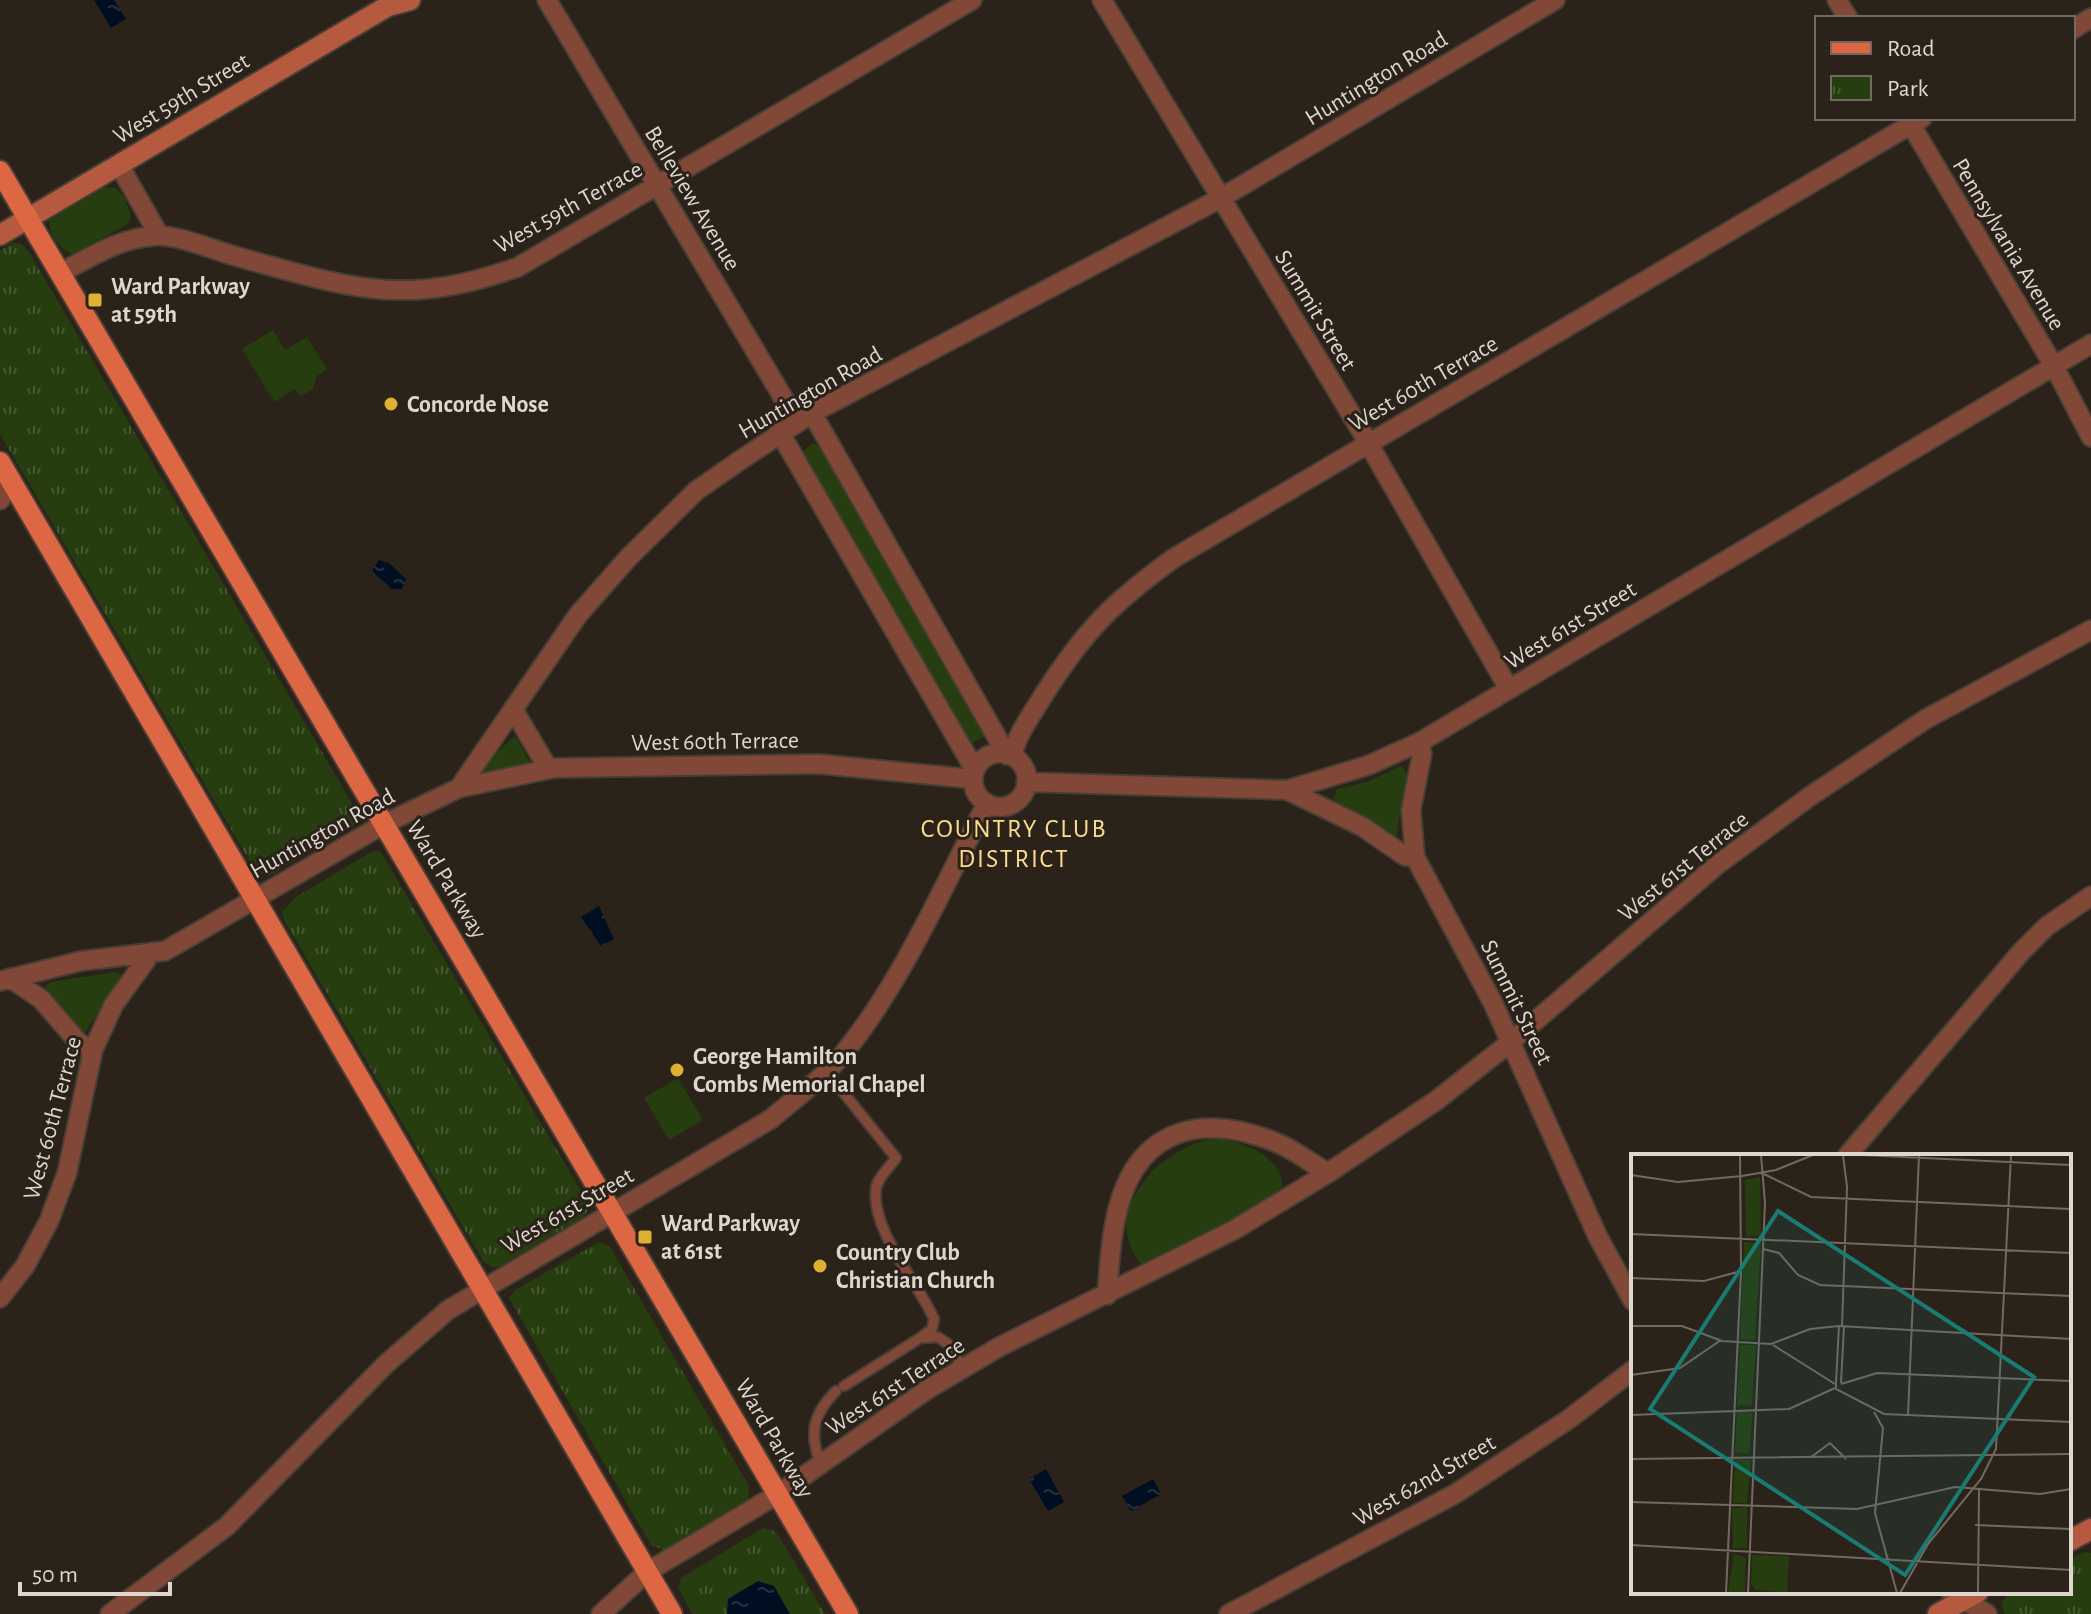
<svg xmlns="http://www.w3.org/2000/svg" width="2091" height="1614" font-family="'Alegreya Sans',sans-serif">
  <style>
    .green { fill: #263d0f }
    .park { fill: url(#park-tufts) }
    .water { fill: url(#water-ripples) }
    .lines { fill: none; stroke-linecap: round; stroke-linejoin: round }
    .lane-casing { stroke: #473f36; stroke-width: 13 }
    .street-casing { stroke: #473f36; stroke-width: 22 }
    .secondary-casing { stroke: #473f36; stroke-width: 24 }
    .primary-casing { stroke: #473f36; stroke-width: 24 }
    .lane { stroke: #814837; stroke-width: 9 }
    .street { stroke: #814837; stroke-width: 18 }
    .secondary { stroke: #b55a3e; stroke-width: 20 }
    .primary { stroke: #dd6743; stroke-width: 20 }
    .poi-dot { fill: #deb133; stroke: #2b2219; stroke-width: 3 }
    .labels { text-anchor: middle; stroke-width: 6; stroke-linejoin: round; paint-order: stroke }
    .street-label { font-size: 24px; fill: #ddd7d0; stroke: #2b2219 }
    .poi-label { font-size: 24px; font-weight: bold; fill: #ddd7d0; stroke: #2b2219; text-anchor: start }
    .neighbourhood-label { font-size: 26px; letter-spacing: 2px; fill: #fcdc91; stroke: #2b2219 }
    .inset-road { fill: none; stroke: #726a62; stroke-width: 2 }
    .view { fill: #197b73; fill-opacity: 0.15; stroke: #197b73; stroke-width: 4 }
    .inset-edge { fill: none; stroke: #ddd7d0; stroke-width: 4 }
  </style>
  <defs>
    <pattern id="park-tufts" width="24" height="20" patternUnits="userSpaceOnUse" patternTransform="scale(2)"><rect width="24" height="20" fill="#263d0f"/><path d="M3 7l-1-3M5 7V3M7 7l1-3M15 17l-1-3M17 17v-4M19 17l1-3" fill="none" stroke="#455831"/></pattern>
    <pattern id="water-ripples" width="26" height="14" patternUnits="userSpaceOnUse" patternTransform="scale(2)"><rect width="26" height="14" fill="#000e22"/><path d="M2 4q2-2 4 0t4 0M15 11q2-2 4 0t4 0" fill="none" stroke="#253041"/></pattern>
  </defs>
  <rect width="100%" height="100%" fill="#2b2219"/>
  <!-- green -->
  <path class="green" d="M105,187L116,188L125,198L131,216L128,224L73,254C59,249 49,235 49,220Z
    M273,330L285,350L307,337L327,369L317,376L313,389L301,396L295,389L274,402L242,349Z
    M813,443L824,448L986,736L969,744L801,453Z
    M515,736L531,764L478,775L477,770Z
    M1401,766L1407,773L1396,838L1333,800L1337,789L1367,782Z
    M115,972L124,976L84,1034L79,1033L43,992L44,987L51,982Z
    M678,1078L703,1120L669,1140L644,1098Z
    M1219,1138C1243,1143 1283,1156 1282,1187C1265,1204 1161,1267 1141,1264C1097,1210 1164,1143 1219,1138Z"/>
  <!-- park -->
  <path class="park" d="M13,243L21,244L29,252L357,812V821L353,827L267,877L253,867L0,434V251Z
    M373,851H379L385,859L588,1203V1211L583,1217L501,1266L492,1267L483,1261L284,920L282,912L296,897Z
    M599,1242L610,1247L749,1486L748,1500L740,1506L665,1550L651,1545L509,1298L515,1290Z
    M763,1528L772,1530L779,1536L825,1614H692L678,1587L681,1578Z
    M2084,1552L2091,1553V1614H2005L2001,1602L2011,1592H2069V1560Z"/>
  <!-- water -->
  <path class="water" d="M94,0H114L126,19L111,28Z
    M379,560L389,563L406,579L402,589H391C385,580 377,578 372,570Z
    M599,906L614,939L601,946L581,917Z
    M1046,1469L1064,1502L1048,1511L1029,1479Z
    M1153,1479L1161,1494L1131,1511L1122,1496Z
    M758,1581L774,1586L790,1614H727L728,1599Z"/>
  <g class="lines">
    <!-- lane casing -->
    <g class="lane-casing">
      <path id="lane" d="M826,1071L896,1158C890,1167 877,1178 876,1189C871,1231 918,1282 934,1319L932,1329L920,1338
        M844,1386L920,1338L938,1337L948,1344L963,1368
        M821,1465C809,1434 812,1415 836,1391"/>
    </g>
    <!-- street casing -->
    <g class="street-casing">
      <path id="street" d="M547,0L797,421
        M1102,0L1363,434L1509,689
        M1837,0L1848,18
        M2073,29L2091,18
        M1907,118L2054,366L2091,437
        M119,165L159,235
        M60,273C91,257 119,238 155,236C177,234 216,251 238,257C351,288 403,308 518,267L972,0
        M812,413L1007,755
        M779,431L975,770
        M0,500L12,482
        M513,709L548,768
        M1420,742L1422,754L1411,810L1415,857L1493,1003L1598,1237L1633,1301
        M973 780a27 27 0 1 1 54 0a27 27 0 1 1-54 0Z
        M1012,756C1017,734 1031,716 1043,696C1085,630 1112,603 1174,558L1922,118
        M1026,782L1287,790L1369,765L1420,742L2091,344
        M459,788L554,768L819,764L973,779
        M1287,790L1363,827L1405,856L1415,857
        M10,978L41,999L79,1043L93,1050
        M0,981L81,961L165,951L384,824L459,788L578,615L629,557L696,491L739,461L812,413L1221,198L1555,0
        M1847,1156L2022,951L2047,926L2091,896
        M1107,1295C1109,1271 1110,1246 1115,1222C1132,1132 1195,1110 1275,1142C1293,1149 1311,1163 1328,1173
        M0,1298L25,1266L49,1221L67,1173L93,1050L114,1004L152,952
        M1951,1592L1987,1614
        M110,1614L227,1526L386,1364L448,1310L771,1119C796,1098 823,1078 844,1053C904,979 943,886 987,803
        M601,1614L647,1572L778,1494L928,1389L999,1347L1234,1230L1328,1173L1437,1100L1512,1041L1717,865L1809,797L1926,719L2091,630
        M1229,1614L1455,1494L1569,1419L1633,1370"/>
    </g>
    <!-- secondary casing -->
    <g class="secondary-casing">
      <path id="secondary" d="M0,235L388,6L410,0
        M2069,1541L2091,1529
        M1938,1614L1978,1592"/>
    </g>
    <!-- primary casing -->
    <g class="primary-casing">
      <path id="primary" d="M0,171L848,1614
        M0,462L672,1614"/>
    </g>
    <!-- lane -->
    <use href="#lane" class="lane"/>
    <!-- street -->
    <use href="#street" class="street"/>
    <!-- secondary -->
    <use href="#secondary" class="secondary"/>
    <!-- primary -->
    <use href="#primary" class="primary"/>
  </g>
  <!-- markers -->
  <g class="poi-dot">
    <rect x="87" y="292" width="16" height="16" rx="4"/>
    <circle cx="391" cy="404" r="8"/>
    <circle cx="677" cy="1070" r="8"/>
    <rect x="637" y="1229" width="16" height="16" rx="4"/>
    <circle cx="820" cy="1266" r="8"/>
  </g>
  <g class="labels">
    <!-- street labels -->
    <g class="street-label">
      <text transform="translate(1376 78) rotate(-31)" y="8">Huntington Road</text>
      <text transform="translate(181 98) rotate(-31)" y="8">West 59th Street</text>
      <text transform="translate(693 198) rotate(59)" y="8">Belleview Avenue</text>
      <text transform="translate(568 207) rotate(-29)" y="8">West 59th Terrace</text>
      <text transform="translate(2009 244) rotate(59)" y="8">Pennsylvania Avenue</text>
      <text transform="translate(1316 310) rotate(59)" y="8">Summit Street</text>
      <text transform="translate(1423 383) rotate(-30)" y="8">West 60th Terrace</text>
      <text transform="translate(810 392) rotate(-30)" y="8">Huntington Road</text>
      <text transform="translate(1570 625) rotate(-31)" y="8">West 61st Street</text>
      <text transform="translate(715 741) rotate(-1)" y="8">West 60th Terrace</text>
      <text transform="translate(322 833) rotate(-29)" y="8">Huntington Road</text>
      <text transform="translate(1683 866) rotate(-39)" y="8">West 61st Terrace</text>
      <text transform="translate(447 879) rotate(59)" y="8">Ward Parkway</text>
      <text transform="translate(1517 1002) rotate(64)" y="8">Summit Street</text>
      <text transform="translate(52 1118) rotate(-75)" y="8">West 60th Terrace</text>
      <text transform="translate(567 1210) rotate(-30)" y="8">West 61st Street</text>
      <text transform="translate(895 1386) rotate(-33)" y="8">West 61st Terrace</text>
      <text transform="translate(775 1438) rotate(60)" y="8">Ward Parkway</text>
      <text transform="translate(1424 1480) rotate(-30)" y="8">West 62nd Street</text>
    </g>
    <!-- poi labels -->
    <g class="poi-label">
      <text x="111" y="294">Ward Parkway<tspan x="111" dy="28">at 59th</tspan></text>
      <text x="407" y="412">Concorde Nose</text>
      <text x="693" y="1064">George Hamilton<tspan x="693" dy="28">Combs Memorial Chapel</tspan></text>
      <text x="661" y="1231">Ward Parkway<tspan x="661" dy="28">at 61st</tspan></text>
      <text x="836" y="1260">Country Club<tspan x="836" dy="28">Christian Church</tspan></text>
    </g>
    <!-- neighbourhood labels -->
    <g class="neighbourhood-label">
      <text x="1014" y="837">COUNTRY CLUB<tspan x="1014" dy="30">DISTRICT</tspan></text>
    </g>
  </g>
  <!-- overview -->
  <g transform="translate(1631 1154)">
    <rect width="440" height="440" fill="#2b2219"/>
    <path d="M121,401L158,402L156,439L125,436L120,430Z" fill="#263d0f"/>
    <path d="M129,23L130,81L115,83L114,26ZM113,88L130,89L124,186L109,185ZM109,191H125L121,252L106,251ZM106,256L122,258L118,300L104,298ZM104,305L120,306L116,349H102ZM116,353V394H102L101,355ZM103,400L115,404L114,439H97Z" fill="#263d0f"/>
    <path class="inset-road" d="M231,1L440,11M133,20L180,43L440,55M0,21L47,28L111,22L145,16L182,1M0,80L440,99M132,95L148,99L167,121L189,131L440,142M0,124L73,127L110,117M0,172H51L91,187L140,190L179,175L208,172L440,185M211,172L216,33L212,1M142,191L204,230M0,221L49,214L90,186M205,229V235L253,260L440,268M205,229L208,172M210,229L213,172M210,230L246,219L440,227M243,258L252,274L244,359L266,439M0,261L158,255L204,234M277,261L288,1M179,304L199,289L215,305M0,305L440,300M0,348L226,355L324,333L409,340L440,335M344,371L440,375M0,391L440,416M95,439L110,117L109,1M117,439L134,49L130,1M269,439L297,390L350,325L365,295L380,1M347,439L348,335"/>
    <path class="view" d="M147,57L403,223L274,421L19,255Z"/>
    <rect width="440" height="440" class="inset-edge"/>
  </g>
  <!-- legend -->
  <rect x="1815" y="16" width="260" height="104" fill="#2b2219" stroke="#726a62" stroke-width="2"/>
  <rect x="1831" y="42" width="40" height="12" fill="#dd6743" stroke="#726a62" stroke-width="2"/>
  <text x="1887" y="56" font-size="24" fill="#ddd7d0">Road</text>
  <rect x="1831" y="76" width="40" height="24" fill="url(#park-tufts)" stroke="#726a62" stroke-width="2"/>
  <text x="1887" y="96" font-size="24" fill="#ddd7d0">Park</text>
  <!-- scale -->
  <path d="M20 1582v12h150v-12" fill="none" stroke="#ddd7d0" stroke-width="4"/>
  <text x="32" y="1582" font-size="24" fill="#ddd7d0" stroke="#2b2219" stroke-width="6" paint-order="stroke">50 m</text>
</svg>
